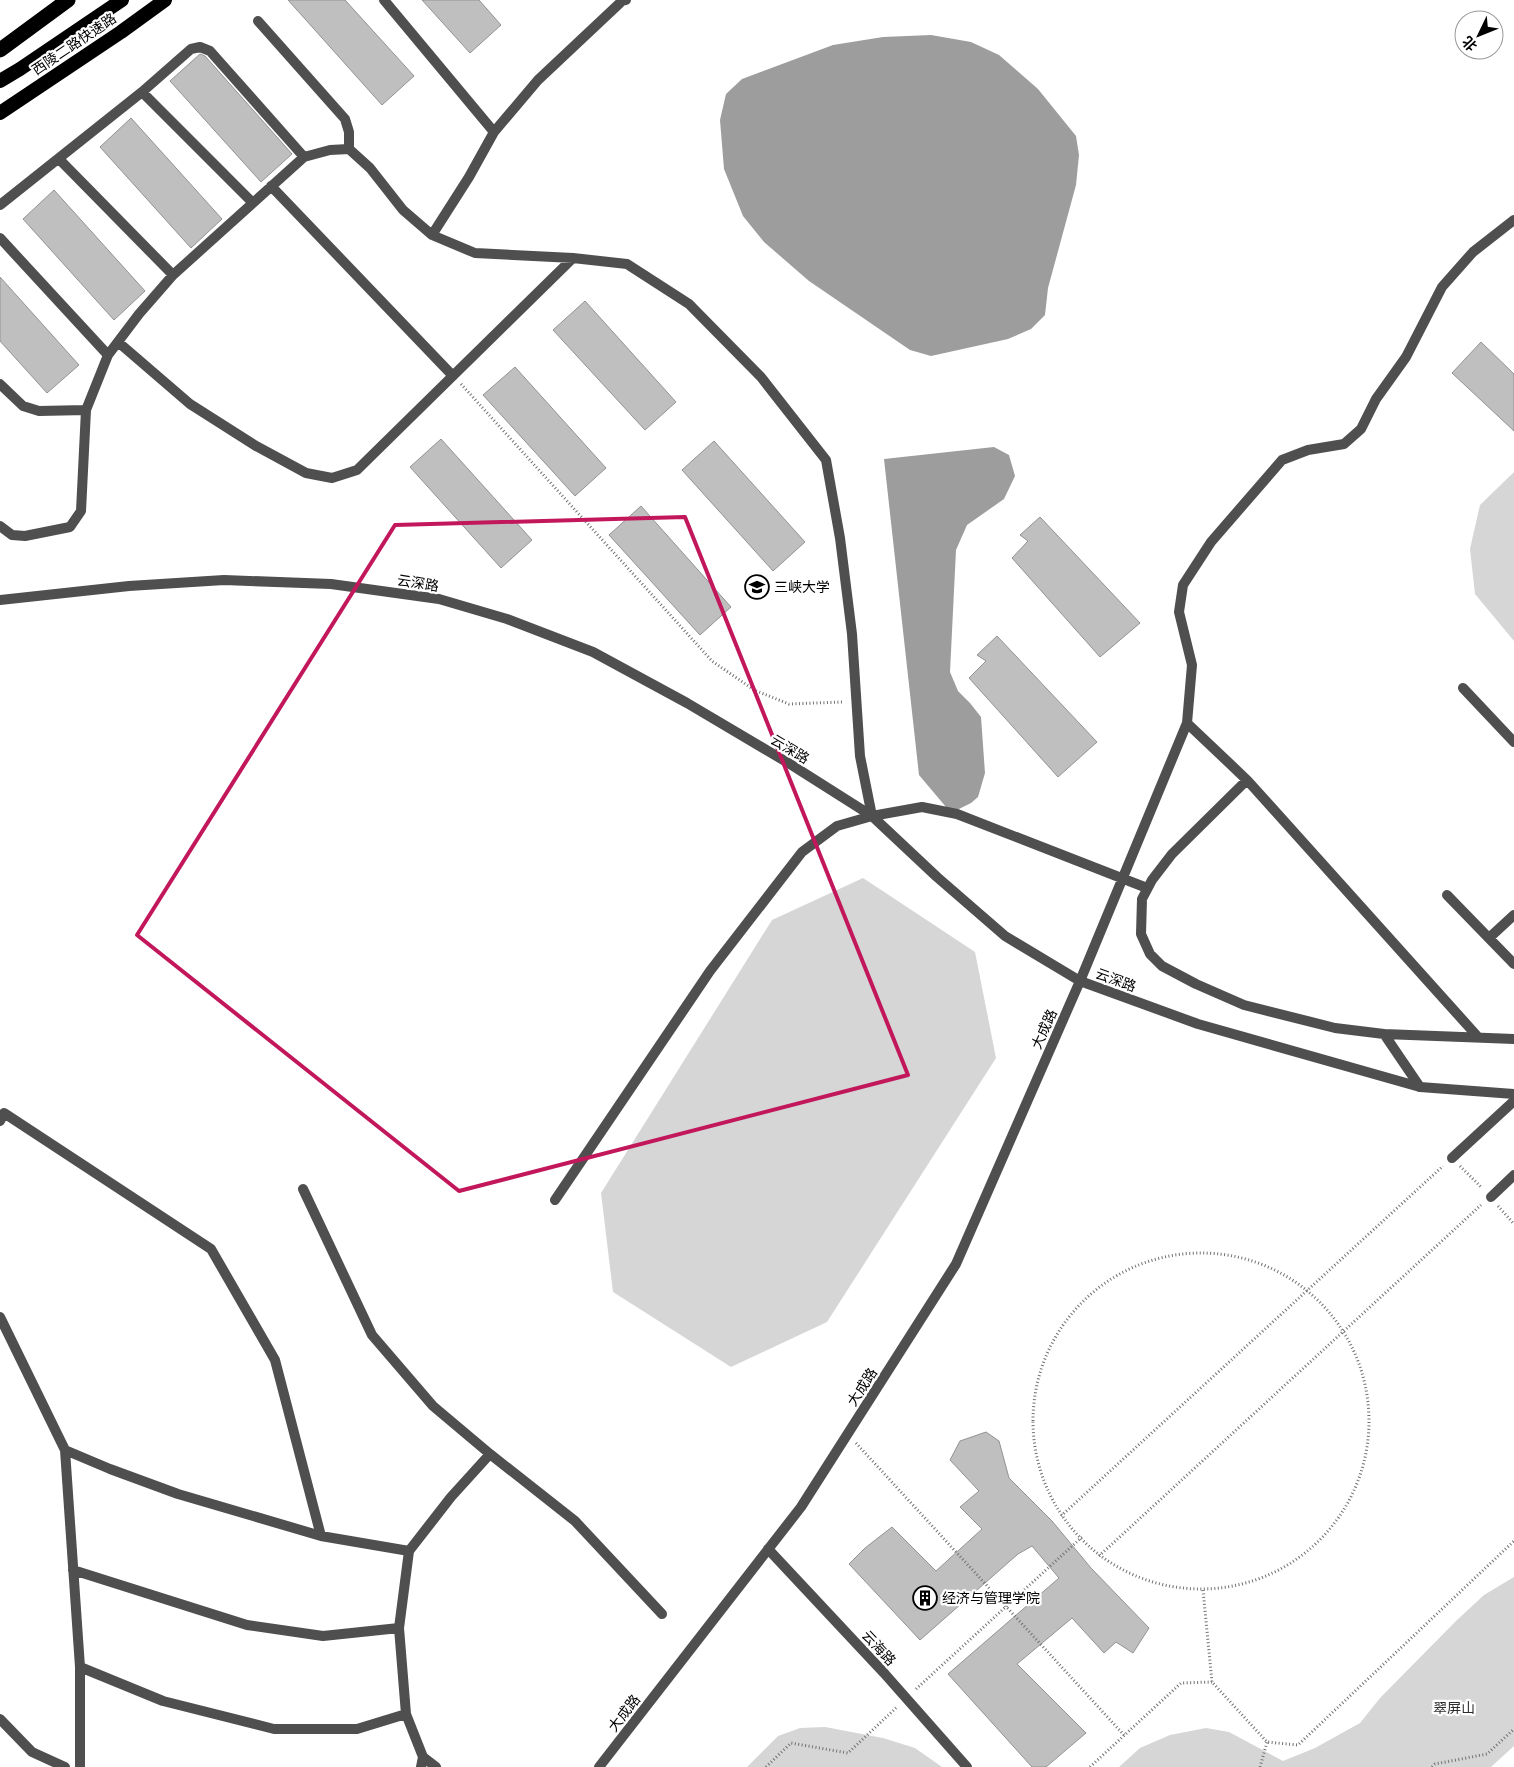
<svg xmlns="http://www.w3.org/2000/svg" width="1514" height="1767" font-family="Poppins,'Noto Sans SC',sans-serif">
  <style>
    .green { fill: #d6d6d6 }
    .water { fill: #9d9d9d }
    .building { fill: #bfbfbf; stroke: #939393 }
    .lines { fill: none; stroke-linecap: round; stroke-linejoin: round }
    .path { stroke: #717171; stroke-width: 3; stroke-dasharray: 1 2.5; stroke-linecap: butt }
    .service { stroke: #4f4f4f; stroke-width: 10 }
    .minor { stroke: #4f4f4f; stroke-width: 10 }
    .tertiary { stroke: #4f4f4f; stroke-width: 10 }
    .trunk { stroke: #000; stroke-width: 14 }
    .motorway { stroke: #000; stroke-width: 15 }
    .marked { fill: none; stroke: #c2185b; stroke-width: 4; stroke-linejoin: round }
    .labels { text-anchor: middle; stroke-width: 4.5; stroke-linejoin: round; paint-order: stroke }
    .street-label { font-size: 14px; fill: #000; stroke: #fff }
    .poi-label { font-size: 14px; fill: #000; stroke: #fff; text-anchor: start }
    .park-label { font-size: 14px; fill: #2d2d2d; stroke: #fff }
  </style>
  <rect width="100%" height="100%" fill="#fff"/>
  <!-- green -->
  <path class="green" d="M1514,472V641L1475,594L1470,549L1480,505Z
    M863,878L975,952L996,1058L827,1322L731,1367L613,1292L601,1193L772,920Z
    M1514,1577V1746L1491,1767H1119L1140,1748L1170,1735L1206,1728L1229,1732L1283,1761L1315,1748L1360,1723L1380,1698L1457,1620L1484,1595Z
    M825,1727L883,1738L915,1748L942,1767H747L778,1736L800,1728Z"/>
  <!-- water -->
  <path class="water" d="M931,35L971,42L999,55L1038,89L1076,136L1079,155L1076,185L1048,288L1045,315L1031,329L1008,339L931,356L910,350L809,281L764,242L743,216L724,169L720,120L726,94L742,79L833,45L883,37Z
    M994,447L1009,455L1015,476L1004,499L967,525L956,550L950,672L958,691L970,703L981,717L985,773L978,797L971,803L951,813L919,775L884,459Z"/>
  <!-- building -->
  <path class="building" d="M288,0H345L414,76L382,105Z
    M422,0H479L501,25L470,53Z
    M200,54L205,56L292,154L261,182L170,81Z
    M131,118L222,219L191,248L100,147Z
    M54,190L145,291L114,320L23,219Z
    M0,277L79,365L47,393L0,341Z
    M585,301L676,402L645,430L553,330Z
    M1481,342L1514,374V431L1452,373Z
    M515,367L606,468L575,496L483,395Z
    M441,439L532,540L501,568L410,467Z
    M714,441L805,542L773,571L682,470Z
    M641,506L731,607L700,635L609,535Z
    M1040,517L1140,623L1100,657L1012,558L1028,541L1020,535Z
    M997,636L1097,742L1058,777L969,678L986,661L977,655Z
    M986,1432L999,1441L1009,1478L1052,1521L1091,1568L1149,1628L1133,1653L1116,1642L1104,1653L1072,1618L1017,1664L1086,1733L1046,1767H1032L948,1674L1059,1578L1032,1546L1018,1554L920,1640L849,1564L865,1548L892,1527L936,1571L982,1529L960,1507L979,1491L950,1460L960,1441Z"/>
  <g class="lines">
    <!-- path -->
    <path class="path" d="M461,384L712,661L754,690L789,704L843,702
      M1460,1166L1482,1188
      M1498,1206L1514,1224
      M1033 1421a168 168 0 1 1 336 0a168 168 0 1 1-336 0Z
      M856,1443L1124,1735
      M1061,1516L1443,1166
      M1099,1556L1481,1205
      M1203,1590L1212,1682L1267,1742L1298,1745L1514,1541
      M916,1689L1082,1537
      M766,1767L791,1743L848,1753L897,1707
      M1090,1767L1181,1683L1212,1682
      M1260,1767L1267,1742
      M1432,1767L1435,1764L1487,1754L1514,1729"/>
    <!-- service -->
    <path class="service" d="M384,0L494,132
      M258,21L345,119L349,132V149
      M142,92L253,203
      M59,159L173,275
      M271,186L453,376
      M0,205L142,92L191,49L200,47L210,51L304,157
      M432,235L469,177L494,132L538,80L622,1L626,0
      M0,238L108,355
      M118,342L190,404L256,446L306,473L332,478L357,470L573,258
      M0,384L23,406L39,411L86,410
      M0,526L12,535L25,536L70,527L81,511L86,410L108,355L139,314L173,275L304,157L330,150L349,149L370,168L403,210L432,235L475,253L573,258L627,264L689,304L761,377L826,460L840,538L852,634L860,756L872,816
      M1463,688L1514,742
      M1187,723L1247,780L1478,1037
      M1247,780L1172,854L1152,880L1142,899L1141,934L1150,954L1162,966L1196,984L1244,1005L1335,1028L1384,1034L1514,1039
      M1447,895L1514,964
      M1489,938L1514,915
      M1080,981L1187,723L1192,665L1179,612L1183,585L1211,542L1282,460L1308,450L1344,444L1361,429L1376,399L1406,357L1442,287L1473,252L1514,220
      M1384,1034L1420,1087
      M0,1121L4,1113L211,1249L275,1360L321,1536
      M1452,1158L1514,1101
      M303,1189L372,1335L433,1406L490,1454L575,1521L662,1614
      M1491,1197L1514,1175
      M555,1200L710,971L802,852L837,826L872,816L922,807L957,814L1147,888
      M0,1317L65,1450L80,1667V1767
      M65,1450L110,1469L178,1494L321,1536L409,1551
      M73,1570L247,1625L323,1636L399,1628
      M80,1667L163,1701L274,1729H357L406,1714
      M423,1757L436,1767
      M421,1767L423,1757L406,1714L399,1628L409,1551L451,1497L490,1454"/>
    <!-- minor -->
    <path class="minor" d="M0,1719L32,1752L65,1767"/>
    <!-- tertiary -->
    <path class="tertiary" d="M0,600L129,586L224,580L331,584L439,599L507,619L593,652L687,703L790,764L872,816L937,877L1005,936L1080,981L1198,1024L1420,1087L1514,1094
      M768,1549L884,1673L967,1767
      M599,1767L801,1507L956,1264L1080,981"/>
    <!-- trunk -->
    <path class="trunk" d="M0,81L20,69L122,0
      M0,113L121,32L165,0"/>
    <!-- motorway -->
    <path class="motorway" d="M0,50L68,0"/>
  </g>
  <!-- marked area -->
  <path class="marked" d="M685,517L908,1075L459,1191L137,935L395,525Z"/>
  <!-- icons -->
  <defs>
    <g id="university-ring" transform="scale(1.25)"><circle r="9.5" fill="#fff" stroke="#000" stroke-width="1.5"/><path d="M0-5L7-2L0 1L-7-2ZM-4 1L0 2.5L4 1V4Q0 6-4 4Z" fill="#000"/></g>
    <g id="building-ring" transform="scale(1.25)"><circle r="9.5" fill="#fff" stroke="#000" stroke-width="1.5"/><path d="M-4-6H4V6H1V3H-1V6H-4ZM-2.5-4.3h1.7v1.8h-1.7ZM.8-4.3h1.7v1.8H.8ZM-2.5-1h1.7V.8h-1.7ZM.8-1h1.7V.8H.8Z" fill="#000"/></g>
  </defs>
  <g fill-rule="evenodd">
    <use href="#university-ring" x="757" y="587"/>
    <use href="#building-ring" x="925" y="1598"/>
  </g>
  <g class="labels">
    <!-- street labels -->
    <g class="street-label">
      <text transform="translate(74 44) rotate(-34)" y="5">西陵二路快速路</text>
      <text transform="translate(418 583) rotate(9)" y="5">云深路</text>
      <text transform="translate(790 749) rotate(31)" y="5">云深路</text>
      <text transform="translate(1116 980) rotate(20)" y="5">云深路</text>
      <text transform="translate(1044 1029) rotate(-66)" y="5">大成路</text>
      <text transform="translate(862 1387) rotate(-57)" y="5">大成路</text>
      <text transform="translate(879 1648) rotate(47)" y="5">云海路</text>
      <text transform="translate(624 1713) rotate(-52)" y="5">大成路</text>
    </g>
    <!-- poi labels -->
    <g class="poi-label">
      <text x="774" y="592">三峡大学</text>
      <text x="942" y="1603">经济与管理学院</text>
    </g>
    <!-- park labels -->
    <g class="park-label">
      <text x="1454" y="1713">翠屏山</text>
    </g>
  </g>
  <!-- north arrow -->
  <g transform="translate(1479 35) rotate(227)"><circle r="24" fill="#ffffff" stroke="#999999"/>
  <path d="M0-4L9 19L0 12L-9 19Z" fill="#000000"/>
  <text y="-8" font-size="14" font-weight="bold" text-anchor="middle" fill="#000000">北</text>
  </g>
</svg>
